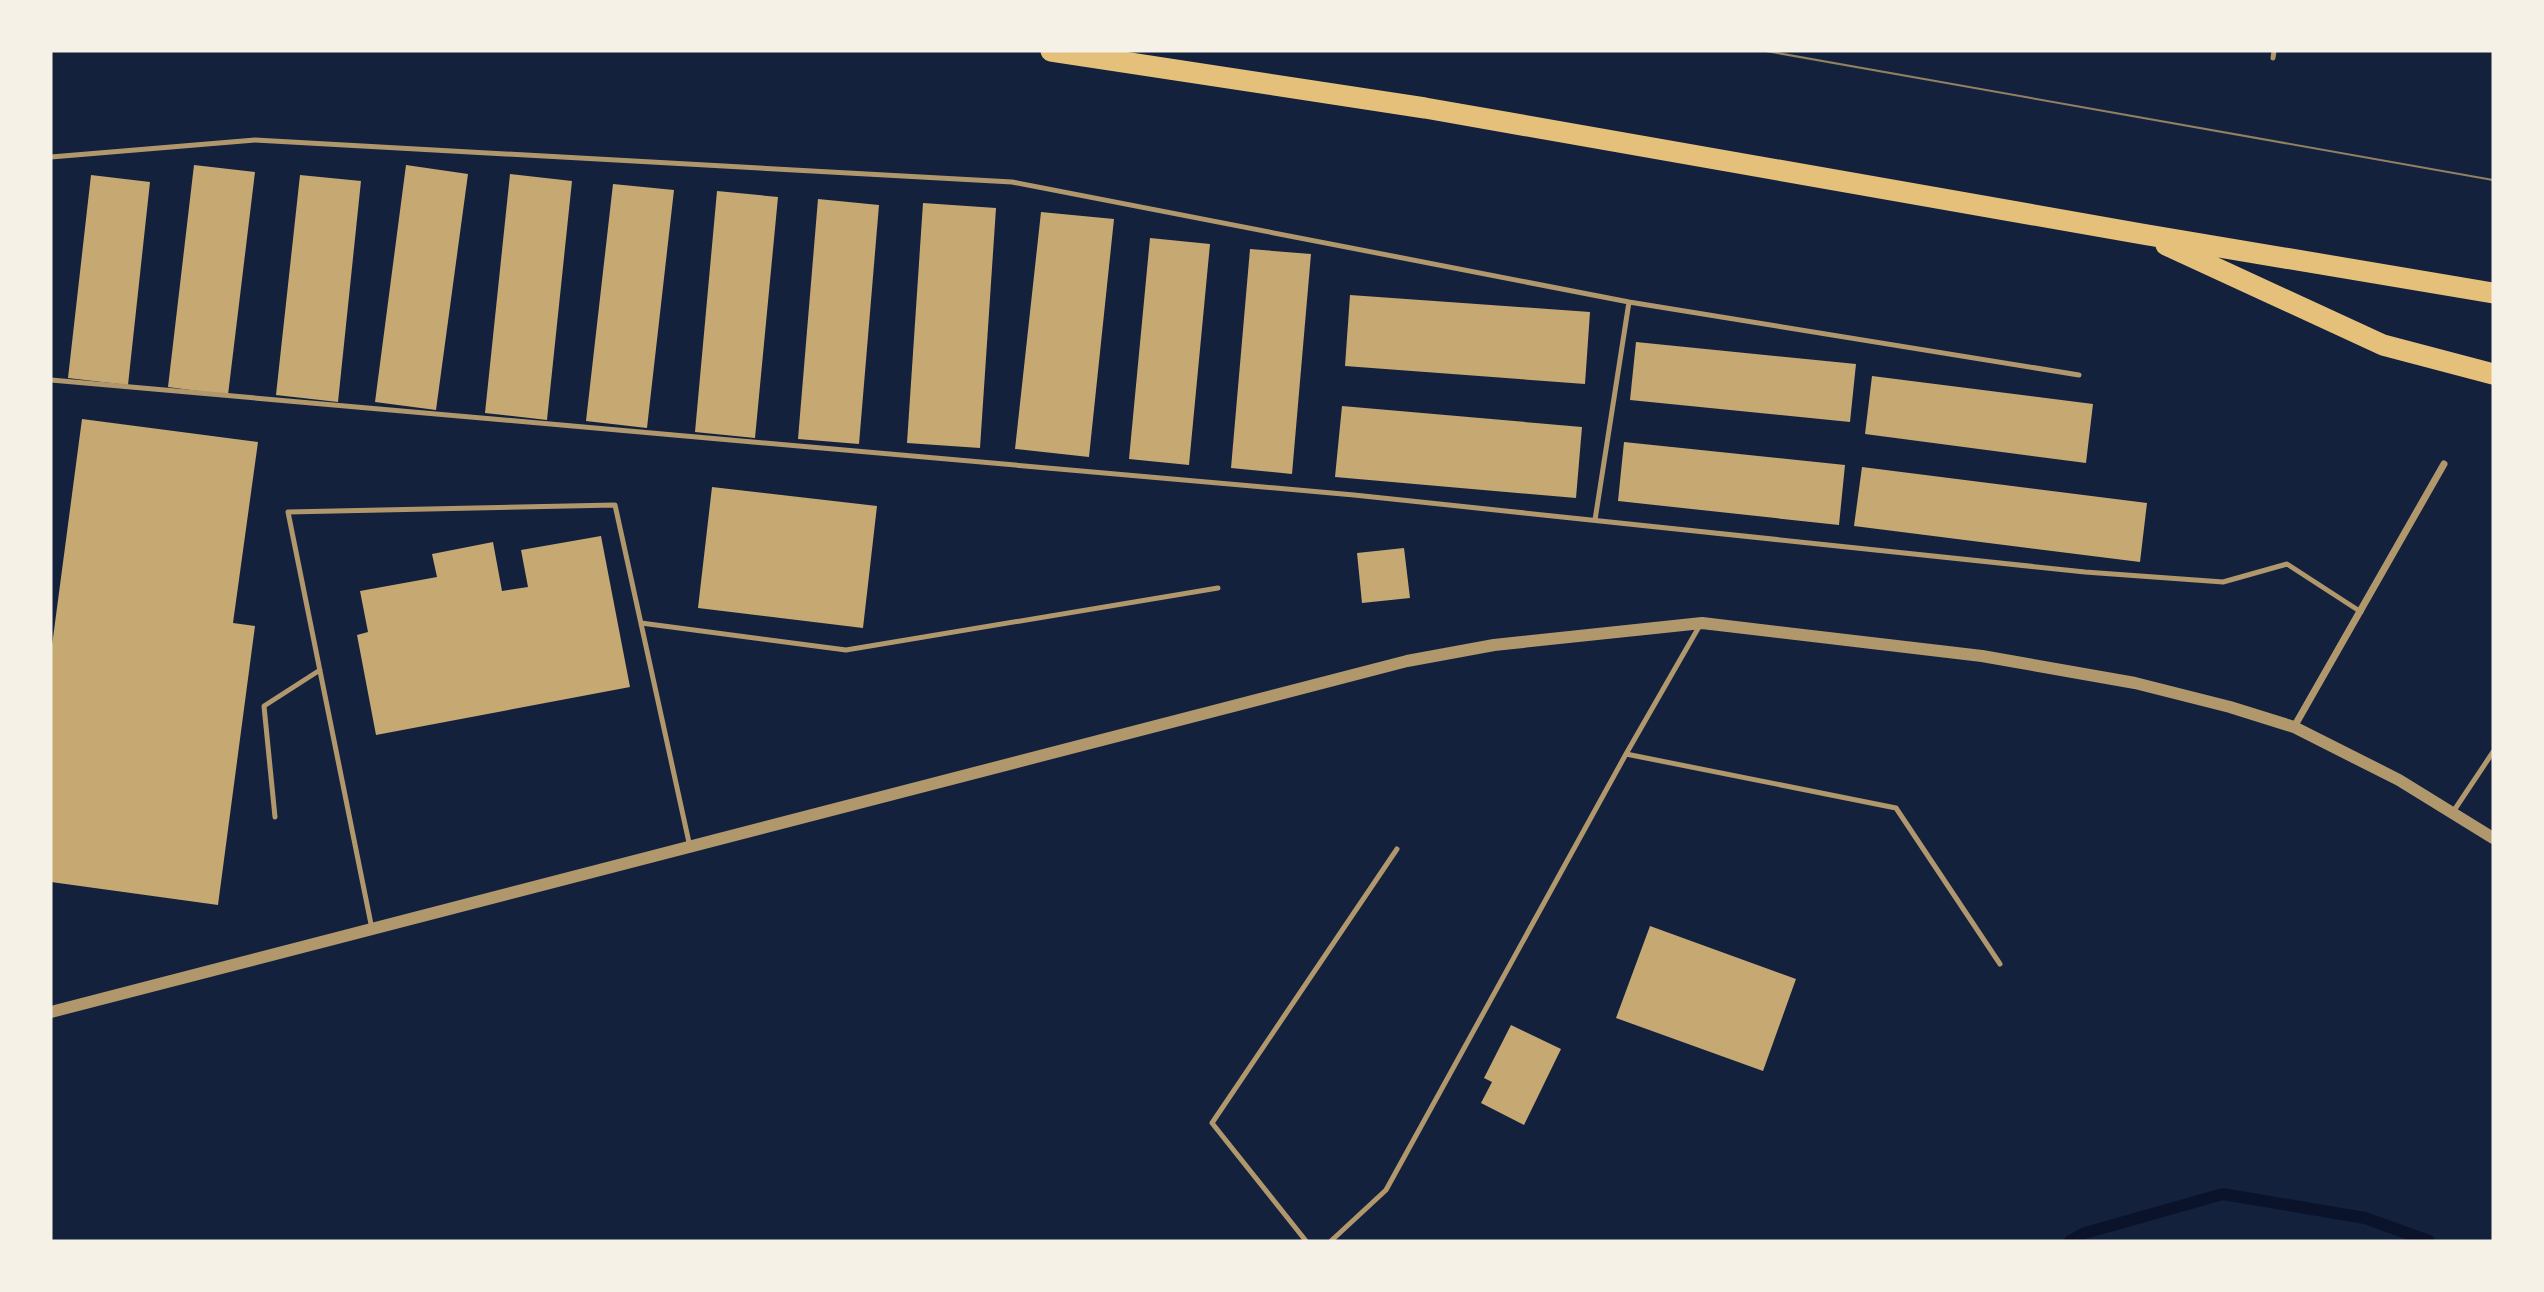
<svg xmlns="http://www.w3.org/2000/svg" width="2544" height="1292" font-family="'Asap Condensed',sans-serif">
  <style>
    .lines { fill: none; stroke-linecap: round; stroke-linejoin: round }
    .stream { stroke: #0b132b; stroke-width: 12 }
    .building { fill: #c6a872 }
    .service { stroke: #b1986c; stroke-width: 5 }
    .minor { stroke: #b1986c; stroke-width: 7 }
    .tertiary { stroke: #b1986c; stroke-width: 12 }
    .motorway { stroke: #e5c07b; stroke-width: 21 }
    .tram { stroke: #918062; stroke-width: 2 }
  </style>
  <rect width="100%" height="100%" fill="#14213d"/>
  <g class="lines">
    <!-- stream -->
    <path class="stream" d="M2070,1241L2085,1233L2223,1194L2365,1218L2429,1241"/>
  </g>
  <!-- building -->
  <path class="building" d="M194,165L255,172L228,395L168,387Z
    M406,165L468,174L436,410L375,402Z
    M510,174L572,181L547,420L485,413Z
    M91,175L150,182L128,385L68,378Z
    M300,175L361,181L338,402L276,395Z
    M613,184L674,190L647,428L586,421Z
    M717,191L778,197L755,438L695,432Z
    M818,199L879,205L859,444L798,439Z
    M923,203L996,208L980,448L907,443Z
    M1041,212L1114,219L1089,457L1015,449Z
    M1150,238L1210,244L1189,465L1129,459Z
    M1250,249L1311,254L1292,474L1231,468Z
    M1350,295L1590,312L1585,384L1345,366Z
    M1636,342L1856,364L1850,422L1630,400Z
    M1872,376L2093,404L2086,463L1865,434Z
    M1342,406L1582,427L1576,498L1335,477Z
    M82,419L258,442L233,623L255,626L218,905L51,882V653Z
    M1624,442L1845,465L1839,525L1618,501Z
    M1862,467L2147,503L2140,562L1854,526Z
    M712,487L877,506L863,628L698,608Z
    M601,536L630,687L376,735L357,635L368,632L360,591L437,577L432,554L493,542L502,591L528,587L521,550Z
    M1404,548L1410,598L1362,603L1357,553Z
    M1650,926L1796,979L1763,1071L1616,1018Z
    M1511,1025L1561,1049L1524,1125L1481,1103L1492,1082L1484,1078Z"/>
  <g class="lines">
    <!-- service -->
    <path class="service" d="M2273,58L2274,51
      M51,157L255,140L1012,182L1629,302L2079,375
      M51,380L1354,495L2085,572L2223,582L2287,564L2361,612
      M1595,520L1629,302
      M641,623L846,650L1218,588
      M1626,754L1896,808L2000,964
      M2453,812L2493,752
      M275,817L264,706L320,670
      M372,929L288,512L615,505L690,847
      M1306,1241L1212,1123L1397,849
      M1331,1241L1386,1190L1626,754L1700,625"/>
    <!-- minor -->
    <path class="minor" d="M2294,727L2444,464"/>
    <!-- tertiary -->
    <path class="tertiary" d="M51,1012L1407,661L1494,645L1702,623L1982,656L2135,683L2230,707L2294,727L2399,780L2493,838"/>
    <!-- motorway -->
    <path class="motorway" d="M1051,51L1425,108L2142,234L2493,293
      M2166,245L2383,345L2493,374"/>
    <!-- tram -->
    <path class="tram" d="M1766,51L2493,180"/>
  </g>
  <!-- border -->
  <rect width="2544" height="1292" fill="none" stroke="#f6f1e7" stroke-width="105"/>
</svg>
